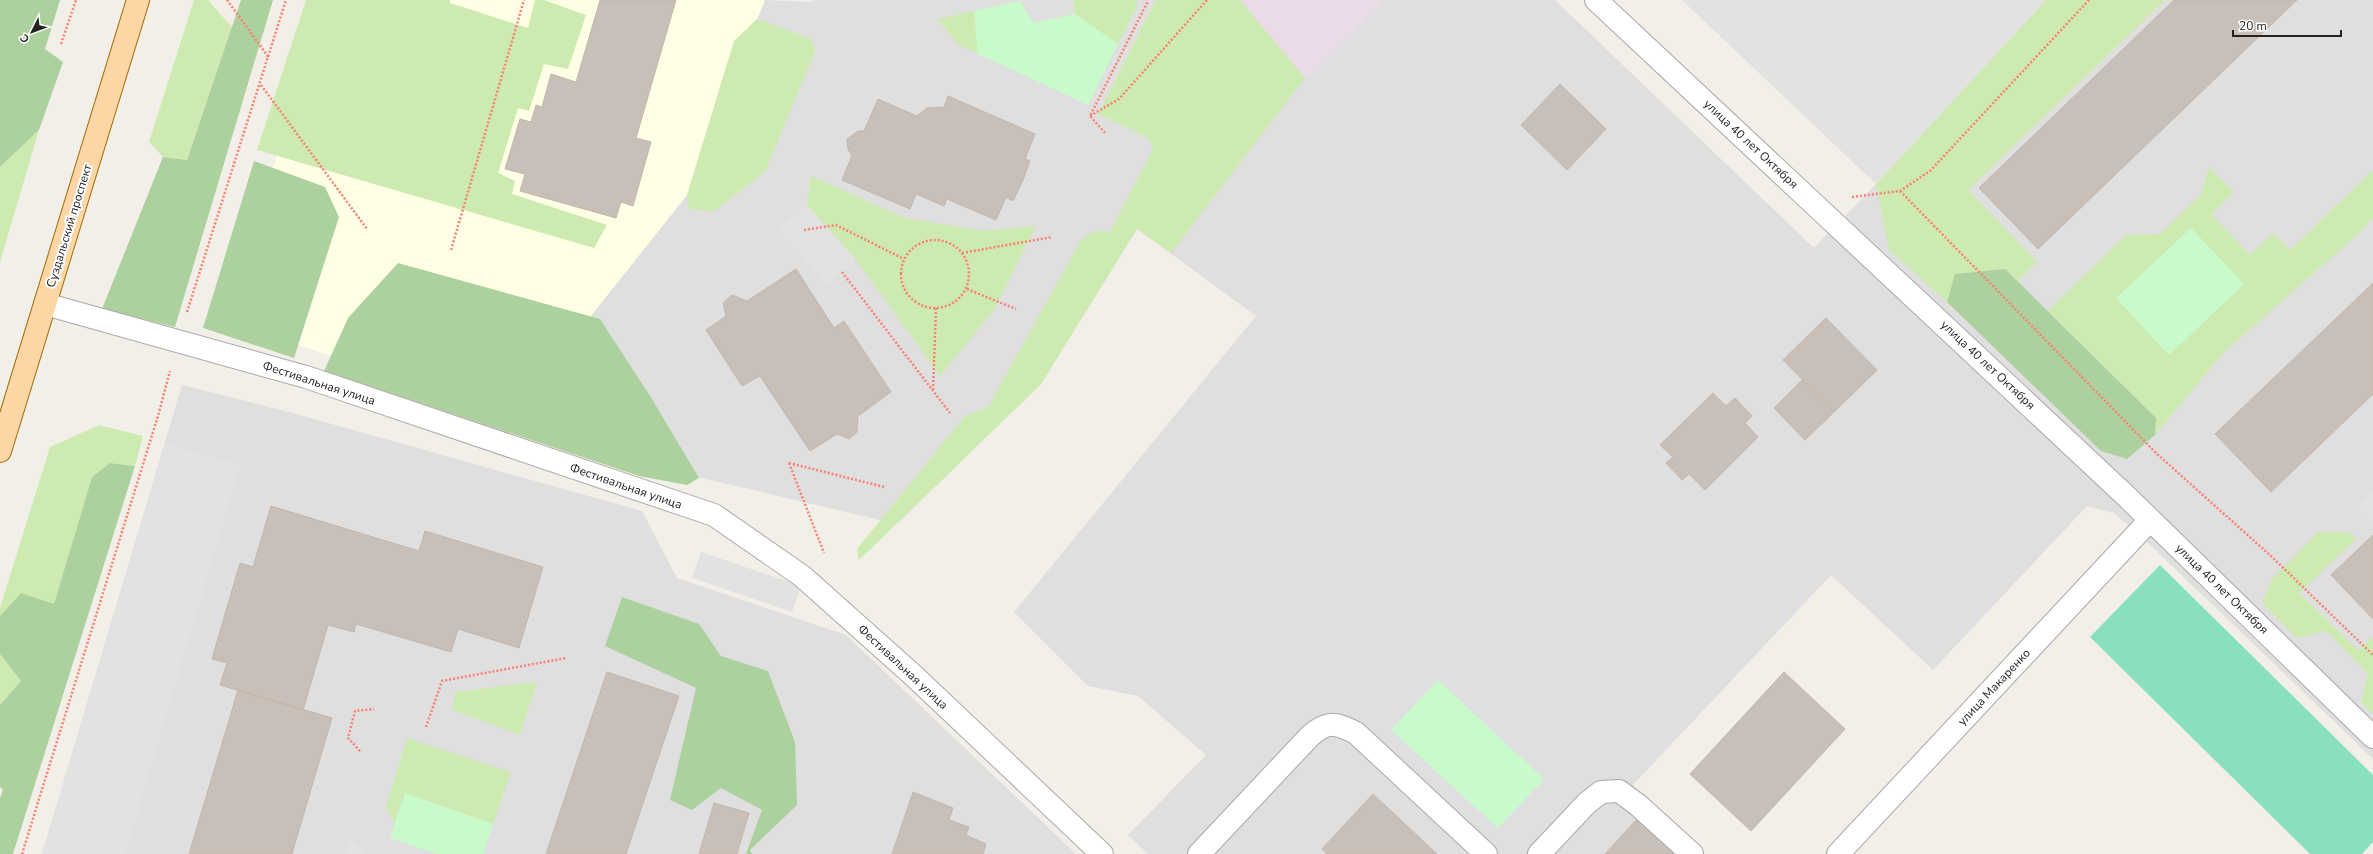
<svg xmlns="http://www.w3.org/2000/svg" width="2373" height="854" font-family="'Nunito Sans',sans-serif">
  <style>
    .residential { fill: #e0dfdf }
    .industrial { fill: #ebdbe8 }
    .education { fill: #ffffe5 }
    .grass { fill: #cdebb0 }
    .forest { fill: #add19e }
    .park { fill: #c8facc }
    .pitch { fill: #88e0be }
    .parking { fill: #e2e2e2 }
    .building { fill: #c7bfb8; stroke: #c4b6ab }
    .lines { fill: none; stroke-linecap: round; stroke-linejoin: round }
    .minor-casing { stroke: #a9a9a9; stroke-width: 24 }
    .major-casing { stroke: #a06b00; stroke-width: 24 }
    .path { stroke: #fa8072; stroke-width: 2.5; stroke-dasharray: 2 2; stroke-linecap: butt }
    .minor { stroke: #fff; stroke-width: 22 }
    .major { stroke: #fcd6a4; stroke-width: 22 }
    .labels { text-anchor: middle; stroke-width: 4; stroke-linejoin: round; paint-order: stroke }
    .street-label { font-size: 12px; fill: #222; stroke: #fff }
  </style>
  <rect width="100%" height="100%" fill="#f2efe9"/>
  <!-- residential -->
  <path class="residential" d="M765,0L812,2L813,0H1240L1305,78L1382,0H1555L1814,248L1876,184L2046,0H2373V759L2144,539L2114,513L2087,506L1933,670L1831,575L1633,785L1701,854H1148L1128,835L1206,755L1138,696L1088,686L1014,612L1256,316L1137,229L1041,384L897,524L647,465L578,332L687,195Z
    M182,385L289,412L642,511L677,578L846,635L1076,854H42Z"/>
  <!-- industrial -->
  <path class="industrial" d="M1240,0H1382L1305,78Z"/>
  <!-- education -->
  <path class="education" d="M328,0H765L757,19L734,41L687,195L578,332L647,465L314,350L222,323Z"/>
  <!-- grass -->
  <path class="grass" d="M194,0H208L232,27L187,160L163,157L149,142Z
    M306,0H450V3L528,28L535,0H544L586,15L568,69L544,64L529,111L518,108L498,173L515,181L512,194L607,225L594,248L257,150Z
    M1073,0H1136L1137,6L1088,105L959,45L937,19L1020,1L1033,23L1075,14Z
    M1156,0H1240L1305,78L1171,253L1137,229L1041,384L859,560L857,549L965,416L988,407L1081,240L1094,231L1110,232L1153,149L1148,138L1098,114Z
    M2046,0H2165L1968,190L2037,262L2018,281L2005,269L1955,274L1947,302L1889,250L1876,184Z
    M757,19L811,39L815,51L765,172L714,211L689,209L687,195L734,41Z
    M39,130L0,262V167Z
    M2209,167L2234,192L2211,214L2250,255L2273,233L2290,250L2373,170V218L2355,237L2224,352L2155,435L2156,418L2048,311L2126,235L2160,234L2201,195Z
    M811,176L905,218L984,231L1036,226L994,310L940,376L856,260L807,205Z
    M99,425L143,436L135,466L110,463L92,477L54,605L21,593L0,616V608L50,447Z
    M2318,532H2347L2357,538L2299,593L2358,650L2373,637V714L2361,702L2368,674L2326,631L2297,638L2262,603L2272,579Z
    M0,654L21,681L0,705Z
    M537,682L520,735L452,710L455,692Z
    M407,738L511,772L493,824L405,793L394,824L386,806Z"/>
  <!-- forest -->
  <path class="forest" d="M0,0H60L45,49L63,62L39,130L0,167Z
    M241,0H273L175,327L102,309L163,157L187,160Z
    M254,161L325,187L339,217L294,358L203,328Z
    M398,263L600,319L652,399L699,478L687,485L639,476L324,371L348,318Z
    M2005,269L2156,418L2155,435L2127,459L2101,451L1947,302L1955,274Z
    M110,463L135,466L13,854H0V798L3,790L0,787V705L21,681L0,654V616L21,593L54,604L92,477Z
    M622,597L699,624L721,656L768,671L795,742L797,805L750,850L752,854H746L762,810L721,788L692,810L670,800L696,688L605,646Z"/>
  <!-- park -->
  <path class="park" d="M1020,1L1033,23L1075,14L1118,44L1088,105L978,54L974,11Z
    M2191,228L2244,284L2169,355L2116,298Z
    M1438,680L1544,779L1498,828L1391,730Z
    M405,793L493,824L483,854H437L390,838Z"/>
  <!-- pitch -->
  <path class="pitch" d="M2160,565L2373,775V842L2362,854H2310L2090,637Z"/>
  <!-- parking -->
  <path class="parking" d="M1682,0H2046L1876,184Z
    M807,205L856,260L827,285L779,229Z
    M165,443L240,466L125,854H42Z
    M2373,491V521L2358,505Z
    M701,552L801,586L792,612L692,578Z
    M351,837L366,854H345Z"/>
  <!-- building -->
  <path class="building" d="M600,0H676L636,138L651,142L633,206L621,202L616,218L520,191L525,174L505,169L520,119L531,122L536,105L542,107L551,74L576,82Z
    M2174,0H2297L2038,249L1979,188Z
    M1560,84L1606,129L1567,170L1521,125Z
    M948,96L1035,134L1025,159L1030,161L1023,180L1013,201L1006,197L996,220L947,199L944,206L916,194L910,209L842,180L852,156L848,149L847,139L858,131H864L878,99L917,116L927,108L944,107Z
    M796,269L834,328L844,321L891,392L858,416L857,432L849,439L837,434L810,451L760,376L742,386L706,330L726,316L723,303L732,295L747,301Z
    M2373,283V394L2271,492L2215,434Z
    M1826,318L1877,370L1834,412L1783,360Z
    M1802,380L1834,412L1805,440L1774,408Z
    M1713,393L1726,406L1735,398L1752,416L1745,423L1758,437L1705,490L1689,474L1682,480L1666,463L1673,457L1660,445Z
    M271,506L419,551L425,531L543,567L519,648L458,629L451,652L356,624L354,632L328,625L303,710L220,685L227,663L212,659L240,563L253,567Z
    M2373,535V619L2331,575Z
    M607,672L679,696L626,854H546Z
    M1784,672L1845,729L1751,831L1690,774Z
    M238,690L332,718L292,854H189Z
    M913,792L953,808L949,820L969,827L966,835L986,844L983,854H892Z
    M1373,794L1437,854H1327L1322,849Z
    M714,803L749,813L737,854H699Z
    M1639,817L1679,854H1605Z"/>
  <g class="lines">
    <!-- minor casing -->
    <g class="minor-casing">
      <path id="minor" d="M1596,0L2126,496L2373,737
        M45,304L306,377L714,515L802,576L914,676L1102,854
        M1199,854L1310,736C1328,720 1336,723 1356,733L1486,854
        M1539,854L1587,803L1601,792L1619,791L1638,805L1692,854
        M1838,854L2150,520"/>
    </g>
    <!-- major casing -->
    <g class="major-casing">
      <path id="major" d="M0,451L138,0"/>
    </g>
    <!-- path -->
    <path class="path" d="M227,0L269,58
      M61,44L76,0
      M261,85L367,229
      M1090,116L1119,99L1207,0
      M1105,133L1090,116L1147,3V0
      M1900,191L2157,454L2271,556L2373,655
      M1852,197L1900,191L1930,171L2089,0
      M804,230L836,225L904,259
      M901 274a34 34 0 1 1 68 0a34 34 0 1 1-68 0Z
      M451,250L524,0
      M962,253L1052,237
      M842,272L950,413
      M967,289L1016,309
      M187,312L286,0
      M933,390L936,308
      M789,463L884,487
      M789,463L824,553
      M426,727L442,681L566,658
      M360,751L348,738L355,711L374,709
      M22,854L158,416L170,371"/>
    <!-- minor -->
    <use href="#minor" class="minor"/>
    <!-- major -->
    <use href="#major" class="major"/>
  </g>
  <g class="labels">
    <!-- street labels -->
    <g class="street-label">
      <text transform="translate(1751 144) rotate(43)" y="4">улица 40 лет Октября</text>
      <text transform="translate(69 226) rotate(-73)" y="4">Суздальский проспект</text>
      <text transform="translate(1988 365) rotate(43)" y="4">улица 40 лет Октября</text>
      <text transform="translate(319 383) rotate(18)" y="4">Фестивальная улица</text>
      <text transform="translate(626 486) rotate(19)" y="4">Фестивальная улица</text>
      <text transform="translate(2222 589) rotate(44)" y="4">улица 40 лет Октября</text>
      <text transform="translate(903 667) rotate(43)" y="4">Фестивальная улица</text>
      <text transform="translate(1994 687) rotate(-47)" y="4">улица Макаренко</text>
    </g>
  </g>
  <!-- north arrow -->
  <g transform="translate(32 32) rotate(228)" stroke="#ffffff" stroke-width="3" paint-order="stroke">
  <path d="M0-3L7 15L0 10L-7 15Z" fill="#222222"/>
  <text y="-6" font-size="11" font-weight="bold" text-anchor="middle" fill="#222222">С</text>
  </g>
  <!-- scale -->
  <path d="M2233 30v6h108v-6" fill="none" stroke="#222222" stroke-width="2"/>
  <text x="2239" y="30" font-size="12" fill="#222222" stroke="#ffffff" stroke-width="3" paint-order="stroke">20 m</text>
</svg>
